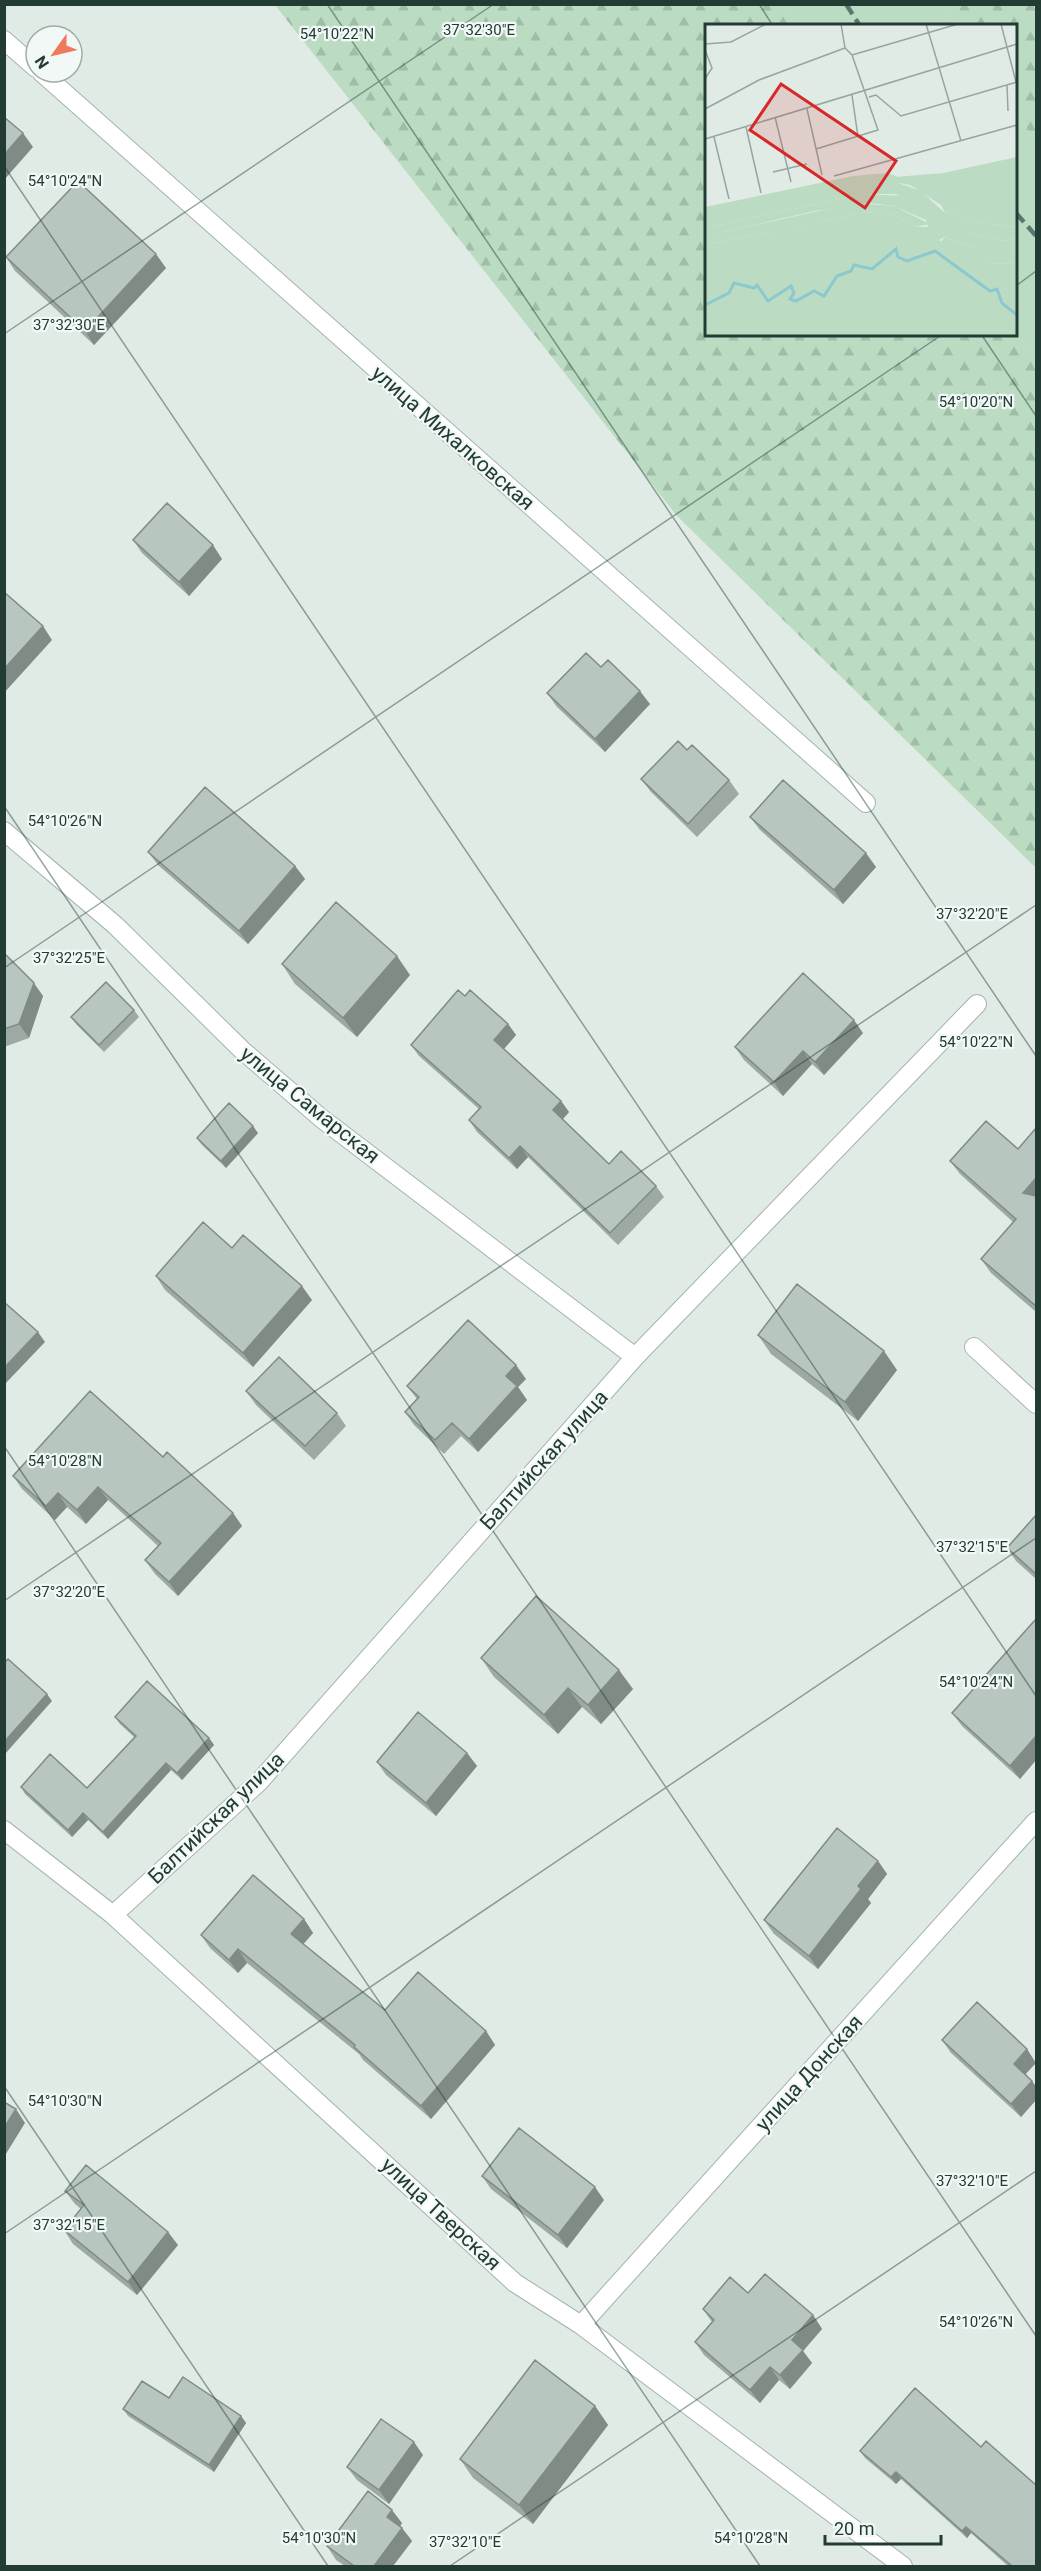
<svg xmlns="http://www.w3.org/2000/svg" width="1041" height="2571" font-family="Roboto,sans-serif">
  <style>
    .grass { fill: #bbdcc2 }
    .forest { fill: url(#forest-firs) }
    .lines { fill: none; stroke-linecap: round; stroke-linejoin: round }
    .minor-casing { stroke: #a4b3ad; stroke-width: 20 }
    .minor { stroke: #fff; stroke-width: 18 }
    .rail { stroke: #5c776f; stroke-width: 4.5; stroke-dasharray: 12 6; stroke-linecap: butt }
    .wall { fill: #9daaa4 }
    .shaded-wall { fill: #808b86 }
    .building { fill: #b7c6bf; stroke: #808b86; stroke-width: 1.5 }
    .ticks { fill: none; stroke: #223c34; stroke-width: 1.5; stroke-opacity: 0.45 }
    .labels { text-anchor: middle; stroke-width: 4.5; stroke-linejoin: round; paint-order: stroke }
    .street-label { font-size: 21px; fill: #223c34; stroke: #f2f8f5 }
    .inset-river { fill: none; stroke: #8bc8cf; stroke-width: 3 }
    .inset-road { fill: none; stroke: #95a59f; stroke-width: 1.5 }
    .view { fill: #d62828; fill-opacity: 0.15; stroke: #d62828; stroke-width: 3 }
    .inset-edge { fill: none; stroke: #223c34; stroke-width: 3 }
    .ticks-label { font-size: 15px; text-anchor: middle; fill: #223c34; stroke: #f2f8f5; stroke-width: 4.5; stroke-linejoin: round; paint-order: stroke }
  </style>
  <defs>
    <pattern id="forest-firs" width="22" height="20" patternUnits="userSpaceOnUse" patternTransform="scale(1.5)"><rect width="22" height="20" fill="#bbdcc2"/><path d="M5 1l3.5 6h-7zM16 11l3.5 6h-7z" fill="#a0bea7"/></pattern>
  </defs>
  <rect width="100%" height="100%" fill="#e1ebe6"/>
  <!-- grass -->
  <path class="grass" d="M785,5H941L955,25H799Z
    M1016,113L1036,143V354L1016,334Z"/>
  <!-- forest -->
  <path class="forest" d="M275,5H785L799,25L706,26V334H1016L1036,354V868L677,516Z
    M941,5H1036V143L1016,113V26L955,25Z"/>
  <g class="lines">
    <!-- minor casing -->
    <g class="minor-casing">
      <path id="minor" d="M4,40L36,68
        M41,72L866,803
        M4,831L115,925L242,1050L321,1118L635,1357
        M974,1347L1036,1404
        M4,1830L113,1915L515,2283L581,2325L903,2566
        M113,1915L259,1782L635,1357L977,1004
        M581,2325L1036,1821"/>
    </g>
    <!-- minor -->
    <use href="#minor" class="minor"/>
    <!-- rail -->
    <path class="rail" d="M846,4L860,26
      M1016,213L1036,236"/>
  </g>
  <!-- wall -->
  <path class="wall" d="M6,257L166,268L94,345L15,271Z
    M133,540L222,559L189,596L142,553Z
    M601,667L650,704L605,752L557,707L547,693Z
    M687,750L729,780L739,794L697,837L651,792L641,779Z
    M750,817L876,867L843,904L760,830Z
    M148,852L295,866L305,879L248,944L158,865Z
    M4,953L43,996L29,1038L4,1047Z
    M282,964L410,975L357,1037L295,984Z
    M465,996L508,1024L516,1035L504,1049L561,1101L569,1112L563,1119L609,1164L656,1186L664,1197L618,1245L528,1157L517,1169L477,1132L469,1120L479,1109L419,1056L411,1045Z
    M134,1010L139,1017L104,1052L76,1024L71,1017Z
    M863,1033L824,1075L812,1064L783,1096L744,1060L735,1047Z
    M1036,1128V1312L991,1273L981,1259L1013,1222L960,1174L950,1161L1018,1149Z
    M258,1133L226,1168L202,1145L197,1138Z
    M232,1248L312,1300L253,1367L165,1290L156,1276Z
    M758,1335L897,1370L858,1421L771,1354Z
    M526,1379L518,1387L527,1400L478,1452L461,1436L444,1454L414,1425L405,1412L417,1399L407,1386Z
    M246,1391L337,1413L346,1426L314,1460L256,1405Z
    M163,1457L233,1513L242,1526L178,1596L155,1574L145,1560L158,1546L108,1500L86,1524L67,1507L55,1520L22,1489L13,1476Z
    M1036,1515V1579L1016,1561L1007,1548Z
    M1036,1619V1760L1020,1779L962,1726L952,1713Z
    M481,1658L633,1689L601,1724L582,1707L558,1734L494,1677Z
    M115,1717L209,1738L214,1745L182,1780L171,1770L108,1839L88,1820L72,1837L25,1794L21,1787L87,1788L134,1737L120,1724Z
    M467,1753L477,1766L436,1816L386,1775L377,1762Z
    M878,1861L887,1874L868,1899L871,1903L818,1969L774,1934L764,1920Z
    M304,1919L313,1933L303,1944L385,2010L486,2031L495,2045L431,2119L363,2060L359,2054L247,1963L238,1973L210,1948L201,1935Z
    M942,2040L1026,2074L1032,2081L1036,2087V2100L1021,2117L951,2053Z
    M482,2176L604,2200L567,2248L491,2189Z
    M65,2191L178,2245L137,2295L73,2244L64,2230L81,2209L75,2204Z
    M748,2293L813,2315L822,2329L803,2351L812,2363L790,2389L779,2380L760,2403L704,2355L695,2342L712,2322L703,2309Z
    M169,2398L241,2416L246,2423L214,2472L128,2416L123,2409Z
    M595,2406L608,2425L533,2524L473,2478L460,2459Z
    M981,2447L1036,2566H1008L971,2533L967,2538L901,2479L896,2484L865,2458L860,2451Z
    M423,2455L389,2504L357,2480L347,2467Z
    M402,2523L400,2526L412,2541L393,2566H345L336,2560L327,2546Z"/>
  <!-- shaded-wall -->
  <path class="shaded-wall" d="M23,133L33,147L4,180V155Z
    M156,254L166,268L94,345L85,331Z
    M213,545L222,559L189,596L179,582Z
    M43,626L52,640L4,693V669Z
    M640,691L650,704L605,752L595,739Z
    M866,853L876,867L843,904L834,890Z
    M295,866L305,879L248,944L239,931Z
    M397,956L410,975L357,1037L343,1018Z
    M34,983L43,996L29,1038L19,1024Z
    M854,1020L863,1033L824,1075L815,1062Z
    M508,1024L516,1035L502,1051L494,1040Z
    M803,1051L812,1064L783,1096L774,1082Z
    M561,1101L569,1112L561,1121L553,1110Z
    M253,1126L258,1133L226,1168L221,1161Z
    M520,1146L528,1157L517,1169L509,1158Z
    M1036,1178V1202L1023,1193Z
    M302,1286L312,1300L253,1367L243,1353Z
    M38,1332L45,1342L4,1385V1368Z
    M884,1351L897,1370L858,1421L845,1402Z
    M516,1365L526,1379L518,1387L527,1400L478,1452L469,1439L506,1376Z
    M98,1487L108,1500L86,1524L77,1510Z
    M58,1493L67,1507L55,1520L46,1506Z
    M233,1513L242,1526L178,1596L169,1582Z
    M619,1670L633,1689L601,1724L588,1705Z
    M568,1688L582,1707L558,1734L544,1715Z
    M47,1694L52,1701L5,1754L4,1742Z
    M1036,1736V1760L1020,1779L1010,1766Z
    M209,1738L214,1745L182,1780L177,1773Z
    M467,1753L477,1766L436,1816L426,1803Z
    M166,1763L171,1770L108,1839L103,1832Z
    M83,1813L88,1820L72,1837L68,1830Z
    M878,1861L887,1874L868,1899L871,1903L818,1969L809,1956L858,1886Z
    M304,1919L313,1933L300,1948L291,1934Z
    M238,1949L247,1963L238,1973L229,1960Z
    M486,2031L495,2045L431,2119L421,2106Z
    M1027,2049L1036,2063L1023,2077L1014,2064Z
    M1032,2081L1036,2087V2100L1021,2117L1011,2104Z
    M16,2109L25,2123L4,2157V2128Z
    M595,2187L604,2200L567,2248L558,2235Z
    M168,2232L178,2245L137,2295L128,2282Z
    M813,2315L822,2329L803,2351L812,2363L790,2389L780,2375L792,2340Z
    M770,2367L779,2380L760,2403L750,2390Z
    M595,2406L608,2425L533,2524L519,2505Z
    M241,2416L246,2423L214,2472L209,2465Z
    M414,2442L423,2455L389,2504L379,2490Z
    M896,2472L901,2479L896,2484L891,2477Z
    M392,2510L402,2523L397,2531L387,2517Z
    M966,2527L971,2533L967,2538L962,2531Z
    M402,2528L412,2541L393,2566H374Z"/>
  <!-- building -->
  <path class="building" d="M4,117L23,133L4,155Z
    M78,181L156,254L85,331L6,257Z
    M167,503L213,545L179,582L133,540Z
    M4,592L43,626L4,669Z
    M586,653L601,667L608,660L640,691L595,739L547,693Z
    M678,741L687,750L692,745L729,780L688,824L641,779Z
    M783,780L866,853L834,890L750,817Z
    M205,787L295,866L239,931L148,852Z
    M336,902L397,956L343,1018L282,964Z
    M4,953L34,983L19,1024L4,1029Z
    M803,973L854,1020L815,1062L803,1051L774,1082L735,1047Z
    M106,982L134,1010L99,1045L71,1017Z
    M458,990L465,996L470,990L508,1024L494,1040L561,1101L553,1110L609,1164L621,1151L656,1186L610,1233L520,1146L509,1158L469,1120L481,1107L411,1045Z
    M229,1103L253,1126L221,1161L197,1138Z
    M986,1121L1018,1149L1036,1128V1178L1023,1193L1036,1196V1306L981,1259L1016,1219L950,1161Z
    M203,1222L232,1248L243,1235L302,1286L243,1353L156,1276Z
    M797,1284L884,1351L845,1402L758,1335Z
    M4,1302L38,1332L4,1368Z
    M468,1320L516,1365L506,1376L517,1386L469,1439L452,1423L435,1440L405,1412L419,1397L407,1386Z
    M279,1357L337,1413L305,1446L246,1391Z
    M90,1391L163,1457L167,1452L233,1513L169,1582L145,1560L161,1543L98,1487L77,1510L58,1493L46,1506L13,1476Z
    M1036,1515V1574L1007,1548Z
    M536,1596L619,1670L588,1705L568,1688L544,1715L481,1658Z
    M1036,1619V1736L1010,1766L952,1713Z
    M8,1659L47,1694L4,1742V1663Z
    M147,1681L209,1738L177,1773L166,1763L103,1832L83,1813L68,1830L21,1787L50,1754L87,1788L136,1736L115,1717Z
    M418,1712L467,1753L426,1803L377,1762Z
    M837,1828L878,1861L858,1886L861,1889L809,1956L764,1920Z
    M253,1875L304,1919L291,1934L385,2010L418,1972L486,2031L421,2106L354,2047L355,2045L238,1949L229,1960L201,1935Z
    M977,2002L1027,2049L1014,2064L1032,2081L1011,2104L942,2040Z
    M4,2102L16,2109L4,2128Z
    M519,2128L595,2187L558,2235L482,2176Z
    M86,2165L168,2232L128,2282L64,2230L84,2205L65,2191Z
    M765,2274L813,2315L792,2340L803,2350L780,2375L770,2367L750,2390L695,2342L714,2320L703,2309L730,2277L748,2293Z
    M535,2360L595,2406L519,2505L460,2459Z
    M183,2377L241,2416L209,2465L123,2409L142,2381L169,2398Z
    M915,2388L981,2447L986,2441L1036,2485V2566H1012L966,2527L962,2531L896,2472L891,2477L860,2451Z
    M381,2419L414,2442L379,2490L347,2467Z
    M368,2491L392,2510L387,2517L402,2528L374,2566H354L327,2546Z"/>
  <!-- ticks -->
  <path class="ticks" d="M327,4L1036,1056M759,4L773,26M4,166L1036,1696M1016,286L1036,271M4,334L494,4M981,334L1036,416M4,806L1036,2336M4,968L943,334M4,1446L760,2566M4,1601L1036,905M4,2086L328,2566M4,2234L1036,1538M450,2566L1036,2171"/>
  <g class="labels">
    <!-- street labels -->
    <g class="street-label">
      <text transform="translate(453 438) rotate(41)" y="7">улица Михалковская</text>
      <text transform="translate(310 1105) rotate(39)" y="7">улица Самарская</text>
      <text transform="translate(544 1460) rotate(-48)" y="7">Балтийская улица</text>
      <text transform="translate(216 1818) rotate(-44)" y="7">Балтийская улица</text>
      <text transform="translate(809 2073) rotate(-48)" y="7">улица Донская</text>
      <text transform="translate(441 2214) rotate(43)" y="7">улица Тверская</text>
    </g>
  </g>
  <!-- overview -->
  <g transform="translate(705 24)">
    <rect width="312" height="312" fill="#e1ebe6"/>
    <path d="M312,133V203L275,199L244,186L240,189L236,181L205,161L193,159L190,153L238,149ZM158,170L201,172L263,209L298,217L312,215L310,227L266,223L240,213L234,216L279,240L312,239V312H0V221L64,208L71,218L75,217L71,207L161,188L188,191L211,203H223L221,196L189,182L164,179L110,187L5,211L0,212V204Z" fill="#bbdcc2"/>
    <path d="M183,149L195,154L193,159L216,167L240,189L244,186L275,199L312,203V215L298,217L263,209L191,170H158L0,204V183L148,152ZM150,179L189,182L225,200L211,203L188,191L161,188L72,207L75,218L71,219L64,208L0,221V212ZM240,213L266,223L312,226V239L279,240L254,232L234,220Z" fill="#bbdcc2"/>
    <path class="inset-river" d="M0,281L24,269L29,259L49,264L52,261L63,277L86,262L89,269L85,275L91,277L109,267L119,272L132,252L146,247L149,241L167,245L191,225L193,233L202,237L230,227L285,267L292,265L297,279L312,291"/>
    <path class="inset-road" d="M221,0L256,117M296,0L311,58M0,20L26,18L61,0M0,26L7,44L0,55M147,31L253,0M302,61L303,87M147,71L153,113M164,73L171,71L196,92L312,58M0,85L54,56L140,24M102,85L117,151M70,93L86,158M41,103L56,169M9,113L24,175M0,115L312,20M111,125L173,106L147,31L140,24L136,0M68,148L102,140M129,152L312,101"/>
    <path class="view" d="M76,60L191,137L160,184L45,106Z"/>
    <rect width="312" height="312" class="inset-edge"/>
  </g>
  <g class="ticks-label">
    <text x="479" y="35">37°32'30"E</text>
    <text x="337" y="39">54°10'22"N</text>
    <text x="65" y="186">54°10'24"N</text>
    <text x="69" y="330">37°32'30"E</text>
    <text x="976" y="407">54°10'20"N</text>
    <text x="65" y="826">54°10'26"N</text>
    <text x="972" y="919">37°32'20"E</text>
    <text x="69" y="963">37°32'25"E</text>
    <text x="976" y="1047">54°10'22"N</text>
    <text x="65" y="1466">54°10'28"N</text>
    <text x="972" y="1552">37°32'15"E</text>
    <text x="69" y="1597">37°32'20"E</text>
    <text x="976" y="1687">54°10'24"N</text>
    <text x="65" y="2106">54°10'30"N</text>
    <text x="972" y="2186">37°32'10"E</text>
    <text x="69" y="2230">37°32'15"E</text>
    <text x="976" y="2327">54°10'26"N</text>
    <text x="319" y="2543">54°10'30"N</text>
    <text x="751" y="2543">54°10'28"N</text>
    <text x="465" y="2547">37°32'10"E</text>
  </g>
  <!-- border -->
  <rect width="1041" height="2571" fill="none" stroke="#223c34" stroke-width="12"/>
  <!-- north arrow -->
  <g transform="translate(54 54) rotate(236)"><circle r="28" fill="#f2f8f5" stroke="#9fada8" stroke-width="1.5"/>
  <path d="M0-4.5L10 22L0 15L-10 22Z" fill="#ee795c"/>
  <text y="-9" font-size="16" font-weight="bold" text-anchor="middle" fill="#223c34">N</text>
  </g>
  <!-- scale -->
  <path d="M825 2535v9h116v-9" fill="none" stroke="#223c34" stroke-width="3"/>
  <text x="834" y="2535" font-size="18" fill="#223c34" stroke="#f2f8f5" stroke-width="4.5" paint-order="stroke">20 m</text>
</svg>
